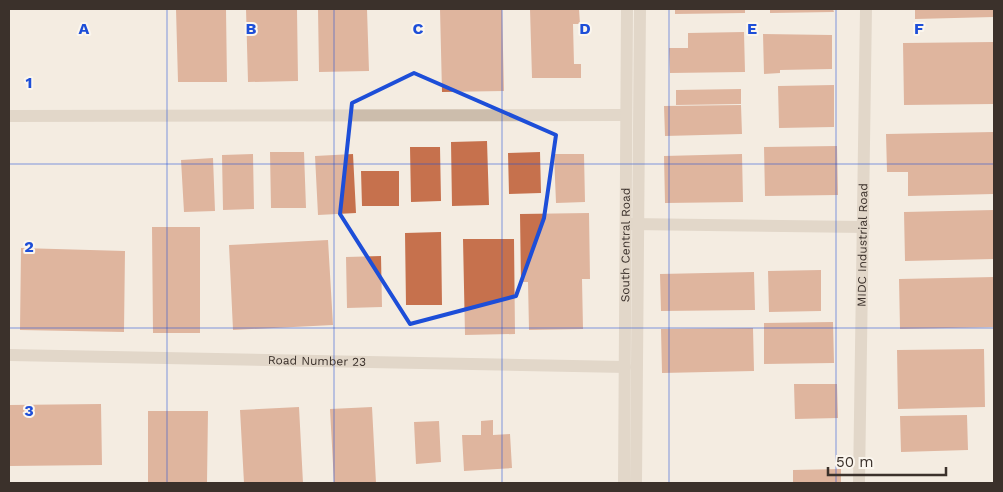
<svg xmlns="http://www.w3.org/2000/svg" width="1003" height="492" font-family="'Work Sans',sans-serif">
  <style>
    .building { fill: #c6714d }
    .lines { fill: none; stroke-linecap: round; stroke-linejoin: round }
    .minor { stroke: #ccbdac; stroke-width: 12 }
    .marked { fill: none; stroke: #1d4ed8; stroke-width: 4; stroke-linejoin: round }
    .grid { fill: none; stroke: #1d4ed8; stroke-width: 1; stroke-opacity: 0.55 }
    .labels { text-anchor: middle; stroke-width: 4; stroke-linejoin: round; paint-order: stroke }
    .street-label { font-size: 12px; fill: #3b312b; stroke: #fbf6ee }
    .grid-label { font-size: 16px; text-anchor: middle; font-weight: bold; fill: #1d4ed8; stroke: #fbf6ee; stroke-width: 4; stroke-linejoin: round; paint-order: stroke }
  </style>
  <rect width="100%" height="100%" fill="#f4ece1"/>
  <!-- building -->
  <path class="building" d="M176,9H226L227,82H178Z
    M246,9H297L298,81L248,82Z
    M318,9H367L369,71L319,72Z
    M440,9H502L504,91L442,92Z
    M530,9H579L580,24H573L574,64H581V78H532Z
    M675,9H745V13L675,14Z
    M770,9H833L834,12L770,13Z
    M915,9H994V17L915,19Z
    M744,32L745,72L670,73L669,48H688V33Z
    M763,34L832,35V69L780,70V73L764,74Z
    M994,42V104L904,105L903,43Z
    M834,85V127L779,128L778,86Z
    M741,89V104L676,105V90Z
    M741,105L742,134L665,136L664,106Z
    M994,132V194L908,196V172H887L886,134Z
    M487,141L489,205L452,206L451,142Z
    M837,146L838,195L765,196L764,147Z
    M410,147H440L441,201L411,202Z
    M270,152H304L306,208H271Z
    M540,152L541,193L509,194L508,153Z
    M253,154L254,209L223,210L222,155Z
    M353,154L356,213L318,215L315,156Z
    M554,154H584L585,202L556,203Z
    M742,154L743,202L665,203L664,156Z
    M213,158L215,211L184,212L181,160Z
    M361,171H399V206H362Z
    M994,210V259L905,261L904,212Z
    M589,213L590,279H582L583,329L529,330L528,282H521L520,214Z
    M152,227H200V333H153Z
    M441,232L442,305H406L405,233Z
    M463,239H514L515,334L465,335Z
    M328,240L333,325L233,330L229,245Z
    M21,248L125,251L124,332L20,330Z
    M381,256L382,307L347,308L346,257Z
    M821,270V311L769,312L768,271Z
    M754,272L755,310L661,311L660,274Z
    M994,277V327L900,329L899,279Z
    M833,322L834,363L764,364V323Z
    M753,328L754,371L662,373L661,329Z
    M984,349L985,407L898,409L897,350Z
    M794,384H837L838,418L795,419Z
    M101,404L102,465L10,466L9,405Z
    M299,407L303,483H244L240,410Z
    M372,407L376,483H334L330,409Z
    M148,411H208L207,483H148Z
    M967,415L968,450L901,452L900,416Z
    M493,420V435L510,434L512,468L464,471L462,435H481V421Z
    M439,421L441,462L416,464L414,422Z
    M841,469V483H793V470Z"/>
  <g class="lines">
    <!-- minor -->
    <g class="minor">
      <path d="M9,116L626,115"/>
      <path d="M630,224L864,227"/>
      <path id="s1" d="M9,355L625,367"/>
      <path id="s2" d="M624,483L627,9"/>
      <path d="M636,483L640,9"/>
      <path id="s3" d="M859,483L866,9"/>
    </g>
  </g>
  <!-- marked area -->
  <path d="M0 0H1003V492H0ZM414,73L556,135L544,218L516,296L410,324L340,214L352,103Z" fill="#f4ece1" fill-opacity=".55" fill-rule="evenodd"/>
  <path class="marked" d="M414,73L556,135L544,218L516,296L410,324L340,214L352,103Z"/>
  <!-- grid -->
  <path class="grid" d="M167,9V483M334,9V483M502,9V483M669,9V483M836,9V483M9,164H994M9,328H994"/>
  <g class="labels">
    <!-- street labels -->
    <g class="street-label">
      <text dy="4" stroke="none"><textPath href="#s2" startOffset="238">South Central Road</textPath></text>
      <text dy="4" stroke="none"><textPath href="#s3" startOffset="238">MIDC Industrial Road</textPath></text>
      <text dy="4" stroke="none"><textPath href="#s1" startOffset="308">Road Number 23</textPath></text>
    </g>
  </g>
  <g class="grid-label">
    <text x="84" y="34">A</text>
    <text x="251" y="34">B</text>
    <text x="418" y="34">C</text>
    <text x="585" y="34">D</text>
    <text x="752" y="34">E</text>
    <text x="919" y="34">F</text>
    <text x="29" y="88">1</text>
    <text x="29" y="252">2</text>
    <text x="29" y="416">3</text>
  </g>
  <!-- border -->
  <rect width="1003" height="492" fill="none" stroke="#3b312b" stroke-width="20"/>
  <!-- scale -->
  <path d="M828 467v8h118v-8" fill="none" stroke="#3b312b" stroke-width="2.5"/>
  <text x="836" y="467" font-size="15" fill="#3b312b" stroke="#fbf6ee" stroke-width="4" paint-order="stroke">50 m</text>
</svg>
